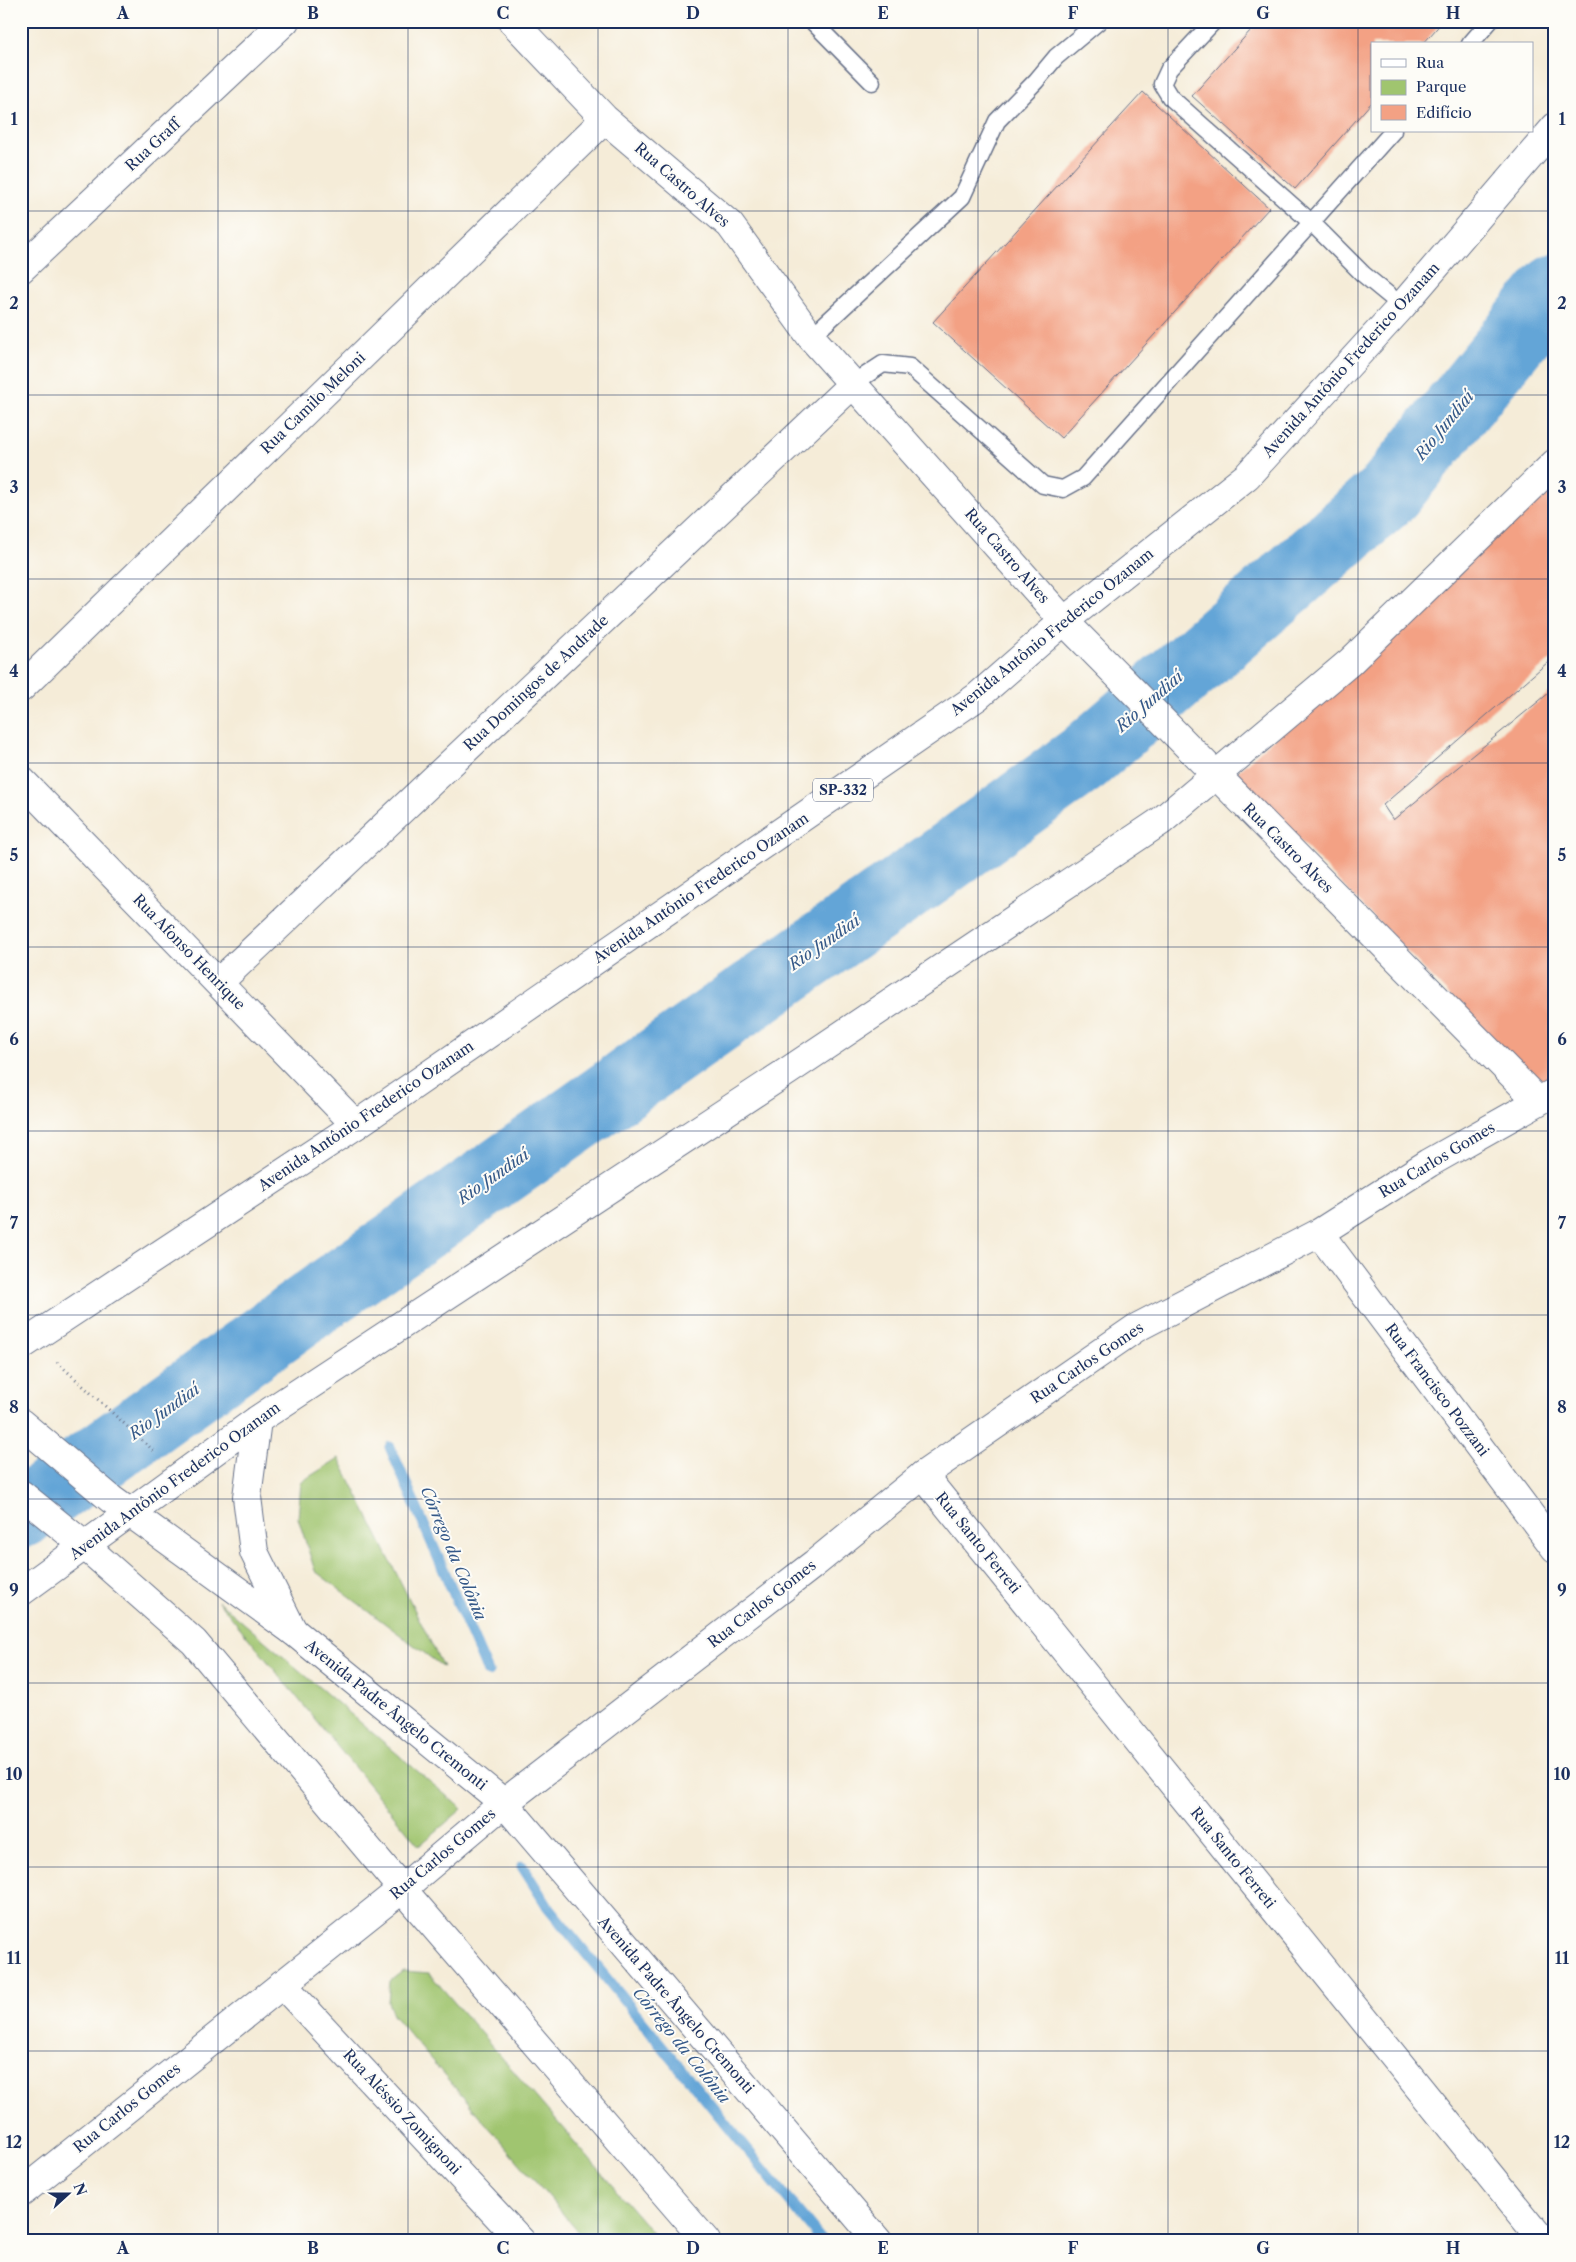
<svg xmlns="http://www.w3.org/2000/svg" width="1576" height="2262" font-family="'Libre Caslon Text',serif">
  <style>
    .green { fill: #a0c56f; stroke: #5e7a66 }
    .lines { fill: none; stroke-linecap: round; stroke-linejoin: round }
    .stream { stroke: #63a5d7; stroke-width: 11 }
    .river { stroke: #63a5d7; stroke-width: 69 }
    .building { fill: #f3a184 }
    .service-casing { stroke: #677189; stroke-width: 19 }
    .minor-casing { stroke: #677189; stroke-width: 30 }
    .secondary-casing { stroke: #677189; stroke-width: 30 }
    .primary-casing { stroke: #677189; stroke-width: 30 }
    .path { stroke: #677189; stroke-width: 3; stroke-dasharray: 1 4; stroke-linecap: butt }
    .service { stroke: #fff; stroke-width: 16 }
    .minor { stroke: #fff; stroke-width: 28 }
    .secondary { stroke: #fff; stroke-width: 28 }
    .primary { stroke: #fff; stroke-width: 28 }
    .grid { fill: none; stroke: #1b2f5e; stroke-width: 1; stroke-opacity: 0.55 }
    .labels { text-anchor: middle; stroke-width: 4; stroke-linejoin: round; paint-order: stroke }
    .shield { fill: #fdfcf7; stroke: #5f6c8c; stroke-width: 1 }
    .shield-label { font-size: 14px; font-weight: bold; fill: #1b2f5e }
    .street-label { font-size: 15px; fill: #1b2f5e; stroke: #fdfcf7 }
    .water-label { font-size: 16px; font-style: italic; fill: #345888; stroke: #fdfcf7 }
    .neatline { fill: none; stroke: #1b2f5e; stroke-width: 2 }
    .grid-label { font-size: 16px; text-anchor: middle; font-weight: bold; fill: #1b2f5e }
  </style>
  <rect width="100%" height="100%" fill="#fdfcf7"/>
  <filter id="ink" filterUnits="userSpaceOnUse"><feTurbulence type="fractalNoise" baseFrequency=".02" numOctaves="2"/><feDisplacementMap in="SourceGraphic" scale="10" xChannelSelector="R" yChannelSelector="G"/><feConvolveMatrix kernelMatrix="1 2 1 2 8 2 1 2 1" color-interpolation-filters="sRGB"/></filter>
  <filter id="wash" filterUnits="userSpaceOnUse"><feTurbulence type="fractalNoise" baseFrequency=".0096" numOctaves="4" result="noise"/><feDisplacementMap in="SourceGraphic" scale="20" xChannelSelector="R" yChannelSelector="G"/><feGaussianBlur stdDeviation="1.12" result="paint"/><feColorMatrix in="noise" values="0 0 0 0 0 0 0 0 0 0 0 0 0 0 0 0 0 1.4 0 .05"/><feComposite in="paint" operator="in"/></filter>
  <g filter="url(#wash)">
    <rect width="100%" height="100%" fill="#f5ecd8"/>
    <!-- green -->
    <path class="green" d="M339,1458L443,1667L315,1571L298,1518L301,1482Z
      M218,1601L462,1809L419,1846Z
      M403,1971L429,1973L660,2241H586L393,2015L388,2002L390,1981Z"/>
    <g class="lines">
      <!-- stream -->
      <path class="stream" d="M390,1447L488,1672
        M522,1866L548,1907L822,2241"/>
      <!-- river -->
      <path class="river" d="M21,1514L328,1293L944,860L1083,759L1388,494L1555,288"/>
    </g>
    <g id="blocks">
      <!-- building -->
      <path class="building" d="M1259,21H1443L1423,44H1372V102L1295,189L1192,96Z
        M1143,92L1269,208L1061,438L933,322Z
        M1555,481V656L1383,805L1393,820L1555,688V1078L1538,1087L1235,774Z"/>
    </g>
  </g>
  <g filter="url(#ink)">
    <use href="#blocks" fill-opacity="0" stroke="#677189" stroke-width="1"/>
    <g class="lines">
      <!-- service casing -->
      <g class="service-casing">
        <path id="service" d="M812,21L872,82
          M1214,21L1169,69L1162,84L1170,97L1312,223L1363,274L1402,306
          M1470,44L1490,21
          M811,337L962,197L997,121L1036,81L1056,57L1099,21
          M854,383L883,364L910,367L1043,485L1063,489L1083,478L1393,131"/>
      </g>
      <!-- minor casing -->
      <g class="minor-casing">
        <path id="minor" d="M512,21L605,119L730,225L811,337L1064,621L1538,1101
          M21,269L285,21
          M21,688L605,119
          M21,780L356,1125
          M219,982L854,383
          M1319,1233L1555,1548
          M923,1475L1543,2241
          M282,1984L521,2241"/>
      </g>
      <!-- secondary casing -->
      <g class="secondary-casing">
        <path id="secondary" d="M21,1423L111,1499L293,1631L504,1803L878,2241
          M21,1494L84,1545L194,1642L402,1889L706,2241
          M21,2193L402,1889L504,1803L814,1564L923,1475L1136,1328L1319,1233L1429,1163L1555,1092"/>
      </g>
      <!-- primary casing -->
      <g class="primary-casing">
        <path id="primary" d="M21,1346L356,1125L977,697L1064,621L1247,476L1402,306L1555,127
          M257,1420L247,1497L254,1552L293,1631
          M21,1592L257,1420L788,1071L1161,821L1350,662L1555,463"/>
      </g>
      <!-- path -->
      <path class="path" d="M57,1362L155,1452"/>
      <!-- service -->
      <use href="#service" class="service"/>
      <!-- minor -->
      <use href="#minor" class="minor"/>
      <!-- secondary -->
      <use href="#secondary" class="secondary"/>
      <!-- primary -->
      <use href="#primary" class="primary"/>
    </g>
  </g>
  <!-- grid -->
  <path class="grid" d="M218,21V2241M408,21V2241M598,21V2241M788,21V2241M978,21V2241M1168,21V2241M1358,21V2241M21,211H1555M21,395H1555M21,579H1555M21,763H1555M21,947H1555M21,1131H1555M21,1315H1555M21,1499H1555M21,1683H1555M21,1867H1555M21,2051H1555"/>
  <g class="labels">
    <!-- shield labels -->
    <rect class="shield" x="813" y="778.5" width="60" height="23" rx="4"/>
    <g class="shield-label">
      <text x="843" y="795">SP-332</text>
    </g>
    <!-- street labels -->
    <g class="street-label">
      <text transform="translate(153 145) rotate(-43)" y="5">Rua Graff</text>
      <text transform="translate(682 185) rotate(41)" y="5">Rua Castro Alves</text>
      <text transform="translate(1351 360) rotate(-48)" y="5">Avenida Antônio Frederico Ozanam</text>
      <text transform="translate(313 403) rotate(-44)" y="5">Rua Camilo Meloni</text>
      <text transform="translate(1007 556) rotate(49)" y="5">Rua Castro Alves</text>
      <text transform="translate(1052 632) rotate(-39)" y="5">Avenida Antônio Frederico Ozanam</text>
      <text transform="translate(536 683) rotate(-43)" y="5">Rua Domingos de Andrade</text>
      <text transform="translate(1288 848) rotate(45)" y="5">Rua Castro Alves</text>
      <text transform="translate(701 888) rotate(-34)" y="5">Avenida Antônio Frederico Ozanam</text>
      <text transform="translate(189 952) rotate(46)" y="5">Rua Afonso Henrique</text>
      <text transform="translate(366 1116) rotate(-34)" y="5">Avenida Antônio Frederico Ozanam</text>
      <text transform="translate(1437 1160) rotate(-31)" y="5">Rua Carlos Gomes</text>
      <text transform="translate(1087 1363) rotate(-34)" y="5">Rua Carlos Gomes</text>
      <text transform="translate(1437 1390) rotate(53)" y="5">Rua Francisco Pozzani</text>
      <text transform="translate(175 1481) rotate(-36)" y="5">Avenida Antônio Frederico Ozanam</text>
      <text transform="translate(978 1543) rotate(51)" y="5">Rua Santo Ferreti</text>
      <text transform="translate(762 1604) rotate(-38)" y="5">Rua Carlos Gomes</text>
      <text transform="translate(396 1715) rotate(39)" y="5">Avenida Padre Ângelo Cremonti</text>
      <text transform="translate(443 1854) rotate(-40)" y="5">Rua Carlos Gomes</text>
      <text transform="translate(1233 1858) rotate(51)" y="5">Rua Santo Ferreti</text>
      <text transform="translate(676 2005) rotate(49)" y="5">Avenida Padre Ângelo Cremonti</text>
      <text transform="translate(127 2108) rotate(-39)" y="5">Rua Carlos Gomes</text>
      <text transform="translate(402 2112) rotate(47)" y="5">Rua Aléssio Zomignoni</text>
    </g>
    <!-- water labels -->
    <g class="water-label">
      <text transform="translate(1444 425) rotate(-51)" y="6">Rio Jundiaí</text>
      <text transform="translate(1149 701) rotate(-41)" y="6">Rio Jundiaí</text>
      <text transform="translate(824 942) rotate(-35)" y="6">Rio Jundiaí</text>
      <text transform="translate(493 1176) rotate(-35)" y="6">Rio Jundiaí</text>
      <text transform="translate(164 1411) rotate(-36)" y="6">Rio Jundiaí</text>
      <text transform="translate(454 1553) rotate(67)" y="6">Córrego da Colônia</text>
      <text transform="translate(682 2045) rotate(51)" y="6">Córrego da Colônia</text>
    </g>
  </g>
  <!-- margin -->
  <rect width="1576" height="2262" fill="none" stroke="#fdfcf7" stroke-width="55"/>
  <!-- legend -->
  <rect x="1371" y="42" width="162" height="90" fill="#fdfcf7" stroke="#a3aaba"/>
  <rect x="1381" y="59" width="25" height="8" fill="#ffffff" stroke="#a3aaba"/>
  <text x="1416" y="68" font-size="15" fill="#1b2f5e">Rua</text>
  <rect x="1381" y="80" width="25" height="15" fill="#a0c56f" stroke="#a3aaba"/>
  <text x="1416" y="92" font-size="15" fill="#1b2f5e">Parque</text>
  <rect x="1381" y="105" width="25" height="15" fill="#f3a184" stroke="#a3aaba"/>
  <text x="1416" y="118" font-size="15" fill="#1b2f5e">Edifício</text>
  <!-- north arrow -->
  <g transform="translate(68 2194) rotate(69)" stroke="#fdfcf7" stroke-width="4" paint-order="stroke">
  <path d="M0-4L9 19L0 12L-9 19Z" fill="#1b2f5e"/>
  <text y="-8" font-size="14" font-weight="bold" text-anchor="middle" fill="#1b2f5e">N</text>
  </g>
  <rect x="28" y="28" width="1520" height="2206" class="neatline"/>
  <g class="grid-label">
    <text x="123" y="19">A</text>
    <text x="313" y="19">B</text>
    <text x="503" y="19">C</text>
    <text x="693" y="19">D</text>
    <text x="883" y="19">E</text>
    <text x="1073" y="19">F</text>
    <text x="1263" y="19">G</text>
    <text x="1453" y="19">H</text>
    <text x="14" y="125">1</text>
    <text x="1562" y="125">1</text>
    <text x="14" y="309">2</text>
    <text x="1562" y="309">2</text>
    <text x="14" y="493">3</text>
    <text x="1562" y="493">3</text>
    <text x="14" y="677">4</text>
    <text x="1562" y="677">4</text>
    <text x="14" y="861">5</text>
    <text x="1562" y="861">5</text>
    <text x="14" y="1045">6</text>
    <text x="1562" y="1045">6</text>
    <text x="14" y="1229">7</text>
    <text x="1562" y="1229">7</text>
    <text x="14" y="1413">8</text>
    <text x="1562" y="1413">8</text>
    <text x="14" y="1596">9</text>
    <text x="1562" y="1596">9</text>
    <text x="14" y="1780">10</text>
    <text x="1562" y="1780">10</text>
    <text x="14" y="1964">11</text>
    <text x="1562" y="1964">11</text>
    <text x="14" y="2148">12</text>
    <text x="1562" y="2148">12</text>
    <text x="123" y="2254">A</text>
    <text x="313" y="2254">B</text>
    <text x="503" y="2254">C</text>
    <text x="693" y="2254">D</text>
    <text x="883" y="2254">E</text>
    <text x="1073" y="2254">F</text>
    <text x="1263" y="2254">G</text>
    <text x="1453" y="2254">H</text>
  </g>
</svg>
